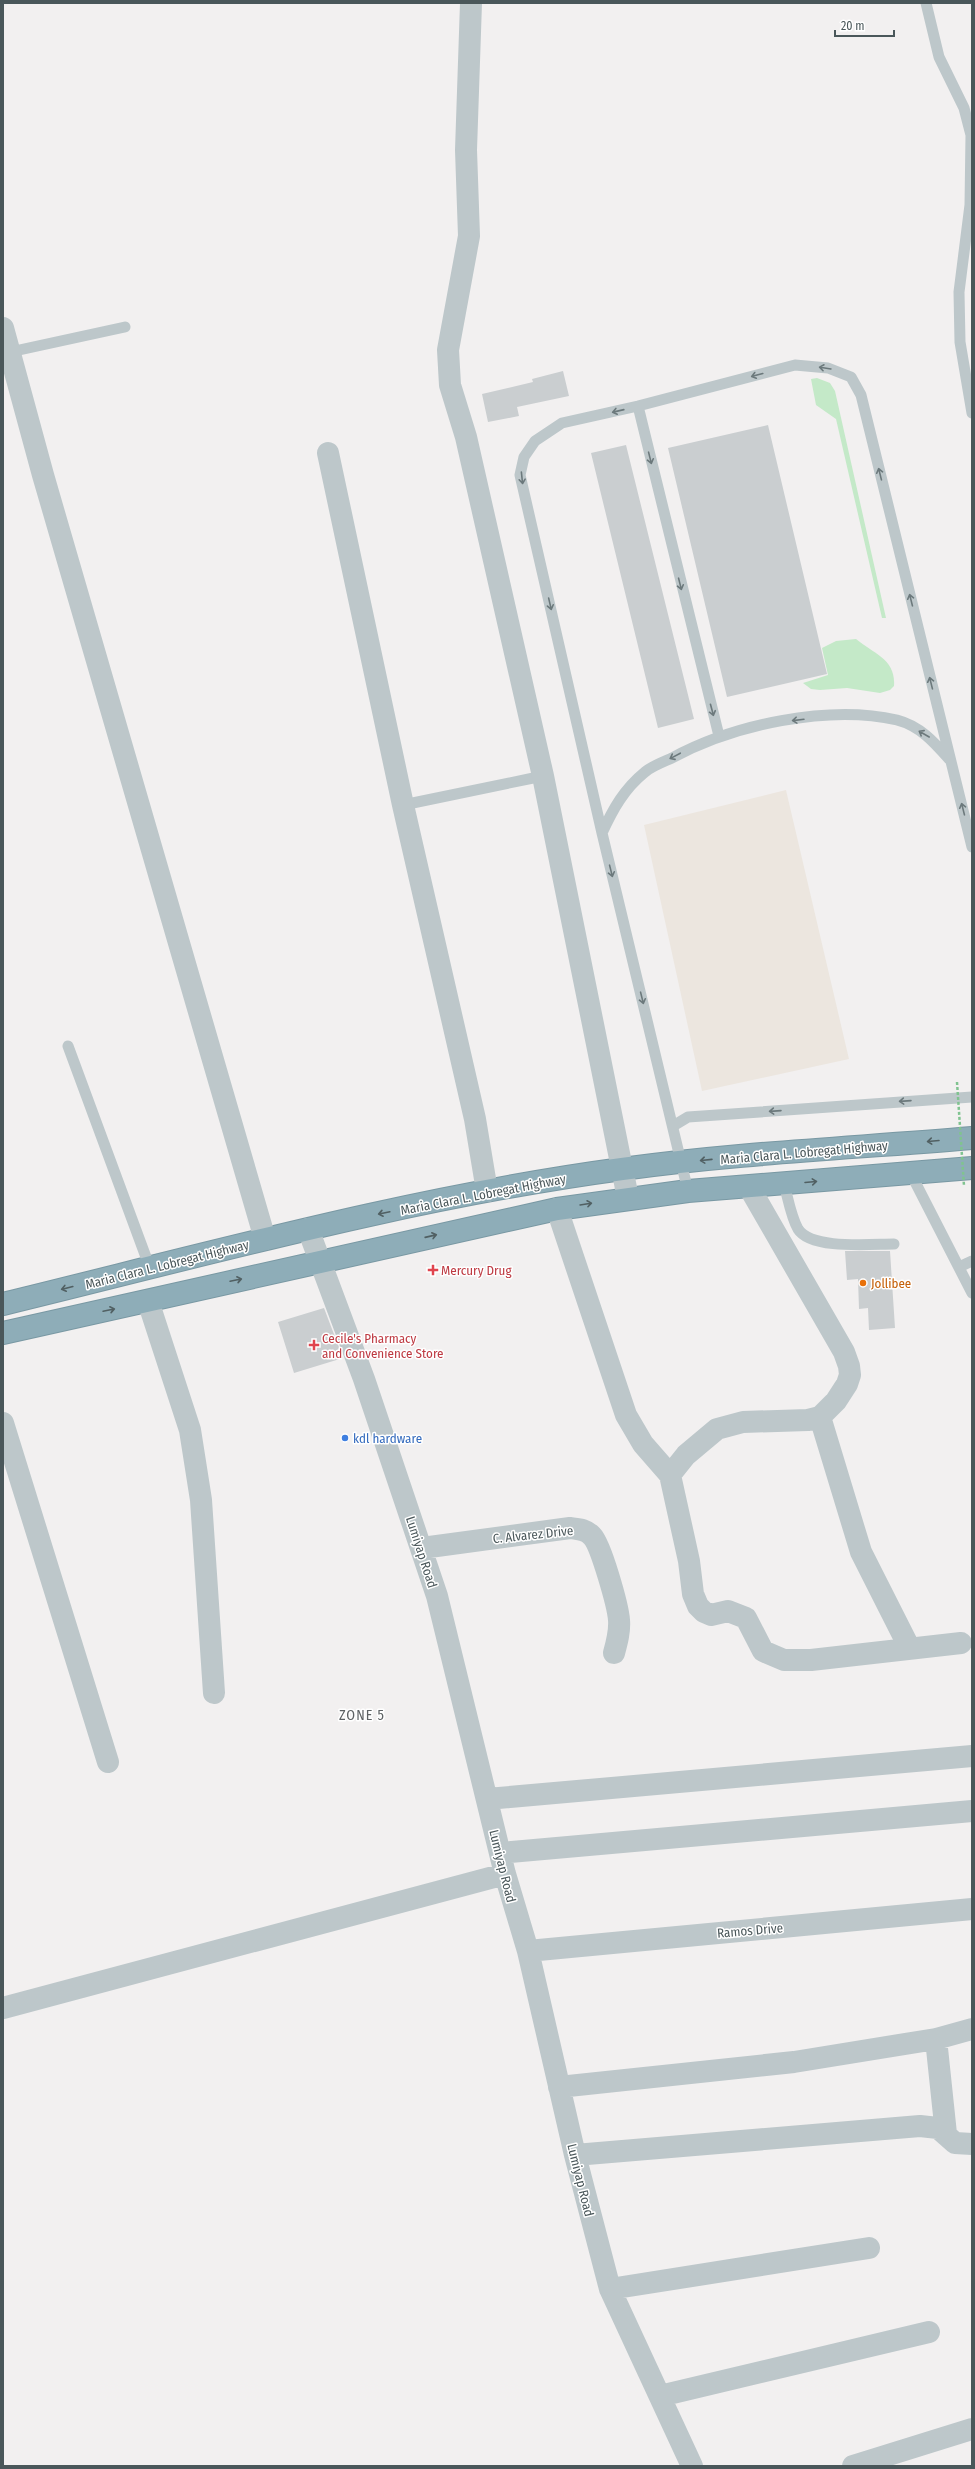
<svg xmlns="http://www.w3.org/2000/svg" width="975" height="2469" font-family="'Fira Sans Condensed',sans-serif">
  <style>
    .commercial { fill: #ece6df }
    .green { fill: #c4e9c8 }
    .building { fill: #caced0 }
    .lines { fill: none; stroke-linecap: round; stroke-linejoin: round }
    .highway-casing { stroke: #7998a3; stroke-width: 24 }
    .lane { stroke: #bdc7ca; stroke-width: 11 }
    .street { stroke: #bdc7ca; stroke-width: 22 }
    .highway { stroke: #8eadb8; stroke-width: 22 }
    .path-bridge { stroke: #80c390; stroke-width: 2.5; stroke-dasharray: 3 2; stroke-linecap: butt }
    .oneway { stroke: #6c797c }
    .oneway2 { stroke: #516063 }
    .health-dot { fill: #e0444e; stroke: #fff; stroke-width: 1.5 }
    .food-dot { fill: #e8710a; stroke: #fff; stroke-width: 1.5 }
    .shop-dot { fill: #3f7fe0; stroke: #fff; stroke-width: 1.5 }
    .labels { text-anchor: middle; stroke-width: 3; stroke-linejoin: round; paint-order: stroke }
    .street-label { font-size: 13px; fill: #4a575a; stroke: #fff }
    .health-label { font-size: 13px; fill: #be3a42; stroke: #fff; text-anchor: start }
    .food-label { font-size: 13px; fill: #c56008; stroke: #fff; text-anchor: start }
    .shop-label { font-size: 13px; fill: #366cbe; stroke: #fff; text-anchor: start }
    .neighbourhood-label { font-size: 14px; letter-spacing: 1px; fill: #5d6163; stroke: #fff }
  </style>
  <rect width="100%" height="100%" fill="#f2f0f0"/>
  <!-- commercial -->
  <path class="commercial" d="M786,790L849,1059L702,1091L644,825Z"/>
  <!-- green -->
  <path class="green" d="M817,378L830,383L835,391L886,618H882L836,419L816,405L811,379Z
    M856,639C874,654 896,659 894,686L890,690L880,693L847,688L820,690L811,689L803,683L828,675L822,648L836,641Z"/>
  <!-- building -->
  <path class="building" d="M563,371L569,396L517,407L519,416L488,422L482,394L533,382L532,379Z
    M768,425L827,674L727,697L668,448Z
    M626,445L694,719L658,728L591,453Z
    M845,1251H890L895,1328L869,1330L868,1308L859,1309L858,1279L847,1280Z
    M324,1308L343,1358L294,1373L278,1322Z"/>
  <g class="lines">
    <!-- highway casing -->
    <g class="highway-casing">
      <path id="highway" d="M3,1304C208,1254 413,1197 622,1169C738,1153 855,1148 972,1138
        M3,1333L557,1209L688,1191L972,1168"/>
    </g>
    <!-- lane -->
    <path class="lane" d="M926,3L939,57L964,108L971,135L970,205L959,292L960,342L972,413
      M10,352L125,327
      M638,406L719,736
      M403,805L543,776
      M602,833C613,809 624,789 645,772C652,766 663,762 672,758C733,725 828,704 897,720C920,726 934,742 949,759
      M68,1046L150,1268
      M673,1126L688,1117L972,1097
      M911,1174L972,1293
      M784,1184C788,1198 791,1217 798,1229C811,1250 871,1244 894,1244
      M688,1191L602,833L520,475L524,457L535,441L562,423L638,406L795,365L828,368L851,377L861,395L972,847
      M959,1267L972,1261"/>
    <!-- street -->
    <path class="street" d="M471,3L466,150L469,236L448,350L450,385L466,437L543,776L628,1198
      M3,328L43,475L265,1239
      M328,453L403,805L475,1119L487,1191
      M749,1187L844,1352L849,1366L850,1375L847,1384L836,1401L820,1417L808,1420L743,1422L717,1429L686,1455L670,1475L689,1561L693,1594L698,1606L704,1612L711,1615L728,1611L746,1618L763,1651L784,1660H811L961,1643
      M557,1209L626,1415L643,1444L670,1475
      M308,1229L364,1379L437,1596L505,1874L528,1951L575,2155L610,2289L692,2466
      M148,1301L190,1430L201,1500L214,1693
      M820,1417L861,1552L909,1647
      M3,1423L108,1762
      M422,1548L570,1528C578,1529 586,1529 592,1536C601,1545 618,1606 619,1620C620,1631 617,1642 614,1653
      M487,1799L972,1756
      M500,1853L972,1811
      M528,1951L972,1909
      M3,2008L505,1874
      M936,2039L946,2134
      M559,2087L794,2062L936,2039L972,2029
      M575,2155L920,2126L938,2128L955,2143L972,2144
      M610,2289L869,2248
      M660,2396L929,2332
      M853,2466L972,2429"/>
    <!-- highway -->
    <use href="#highway" class="highway"/>
    <!-- path-bridge -->
    <path class="path-bridge" d="M957,1082L964,1186"/>
  </g>
  <!-- one-way arrows -->
  <defs><path id="oneway-shaft" d="M-6 0H5M1.5-3L5.5 0L1.5 3" fill="none" stroke-width="1.6" stroke-linecap="round" stroke-linejoin="round"/></defs>
  <g class="oneway">
    <use href="#oneway-shaft" transform="translate(825 368) rotate(-171)"/>
    <use href="#oneway-shaft" transform="translate(757 375) rotate(165)"/>
    <use href="#oneway-shaft" transform="translate(618 411) rotate(167)"/>
    <use href="#oneway-shaft" transform="translate(650 458) rotate(76)"/>
    <use href="#oneway-shaft" transform="translate(880 474) rotate(-104)"/>
    <use href="#oneway-shaft" transform="translate(522 478) rotate(84)"/>
    <use href="#oneway-shaft" transform="translate(680 584) rotate(76)"/>
    <use href="#oneway-shaft" transform="translate(911 600) rotate(-104)"/>
    <use href="#oneway-shaft" transform="translate(550 604) rotate(77)"/>
    <use href="#oneway-shaft" transform="translate(931 683) rotate(-104)"/>
    <use href="#oneway-shaft" transform="translate(712 710) rotate(75)"/>
    <use href="#oneway-shaft" transform="translate(798 720) rotate(173)"/>
    <use href="#oneway-shaft" transform="translate(924 734) rotate(-150)"/>
    <use href="#oneway-shaft" transform="translate(675 756) rotate(152)"/>
    <use href="#oneway-shaft" transform="translate(963 809) rotate(-104)"/>
    <use href="#oneway-shaft" transform="translate(611 871) rotate(76)"/>
    <use href="#oneway-shaft" transform="translate(642 998) rotate(76)"/>
    <use href="#oneway-shaft" transform="translate(905 1101) rotate(176)"/>
    <use href="#oneway-shaft" transform="translate(775 1111) rotate(176)"/>
  </g>
  <g class="oneway2">
    <use href="#oneway-shaft" transform="translate(933 1141) rotate(175)"/>
    <use href="#oneway-shaft" transform="translate(706 1160) rotate(174)"/>
    <use href="#oneway-shaft" transform="translate(811 1182) rotate(-5)"/>
    <use href="#oneway-shaft" transform="translate(586 1204) rotate(-9)"/>
    <use href="#oneway-shaft" transform="translate(384 1213) rotate(168)"/>
    <use href="#oneway-shaft" transform="translate(431 1236) rotate(-13)"/>
    <use href="#oneway-shaft" transform="translate(236 1280) rotate(-12)"/>
    <use href="#oneway-shaft" transform="translate(67 1288) rotate(166)"/>
    <use href="#oneway-shaft" transform="translate(109 1310) rotate(-12)"/>
  </g>
  <!-- markers -->
  <g class="health-dot">
    <path d="M431 1264h4v4h4v4h-4v4h-4v-4h-4v-4h4z"/>
    <path d="M312 1339h4v4h4v4h-4v4h-4v-4h-4v-4h4z"/>
  </g>
  <circle class="food-dot" cx="863" cy="1283" r="4"/>
  <circle class="shop-dot" cx="345" cy="1438" r="4"/>
  <g class="labels">
    <!-- street labels -->
    <g class="street-label">
      <text transform="translate(804 1152) rotate(-5)" y="5">Maria Clara L. Lobregat Highway</text>
      <text transform="translate(483 1194) rotate(-11)" y="5">Maria Clara L. Lobregat Highway</text>
      <text transform="translate(167 1264) rotate(-14)" y="5">Maria Clara L. Lobregat Highway</text>
      <text transform="translate(533 1534) rotate(-6)" y="5">C. Alvarez Drive</text>
      <text transform="translate(422 1552) rotate(72)" y="5">Lumiyap Road</text>
      <text transform="translate(503 1866) rotate(76)" y="5">Lumiyap Road</text>
      <text transform="translate(750 1930) rotate(-5)" y="5">Ramos Drive</text>
      <text transform="translate(581 2180) rotate(76)" y="5">Lumiyap Road</text>
    </g>
    <!-- health labels -->
    <g class="health-label">
      <text x="441" y="1275">Mercury Drug</text>
      <text x="322" y="1343">Cecile's Pharmacy<tspan x="322" dy="15">and Convenience Store</tspan></text>
    </g>
    <!-- food labels -->
    <g class="food-label">
      <text x="871" y="1288">Jollibee</text>
    </g>
    <!-- shop labels -->
    <g class="shop-label">
      <text x="353" y="1443">kdl hardware</text>
    </g>
    <!-- neighbourhood labels -->
    <g class="neighbourhood-label">
      <text x="362" y="1720">ZONE 5</text>
    </g>
  </g>
  <!-- border -->
  <rect width="975" height="2469" fill="none" stroke="#4a575a" stroke-width="8"/>
  <!-- scale -->
  <path d="M835 30v6h59v-6" fill="none" stroke="#4a575a" stroke-width="2"/>
  <text x="841" y="30" font-size="12" fill="#4a575a" stroke="#ffffff" stroke-width="3" paint-order="stroke">20 m</text>
</svg>
